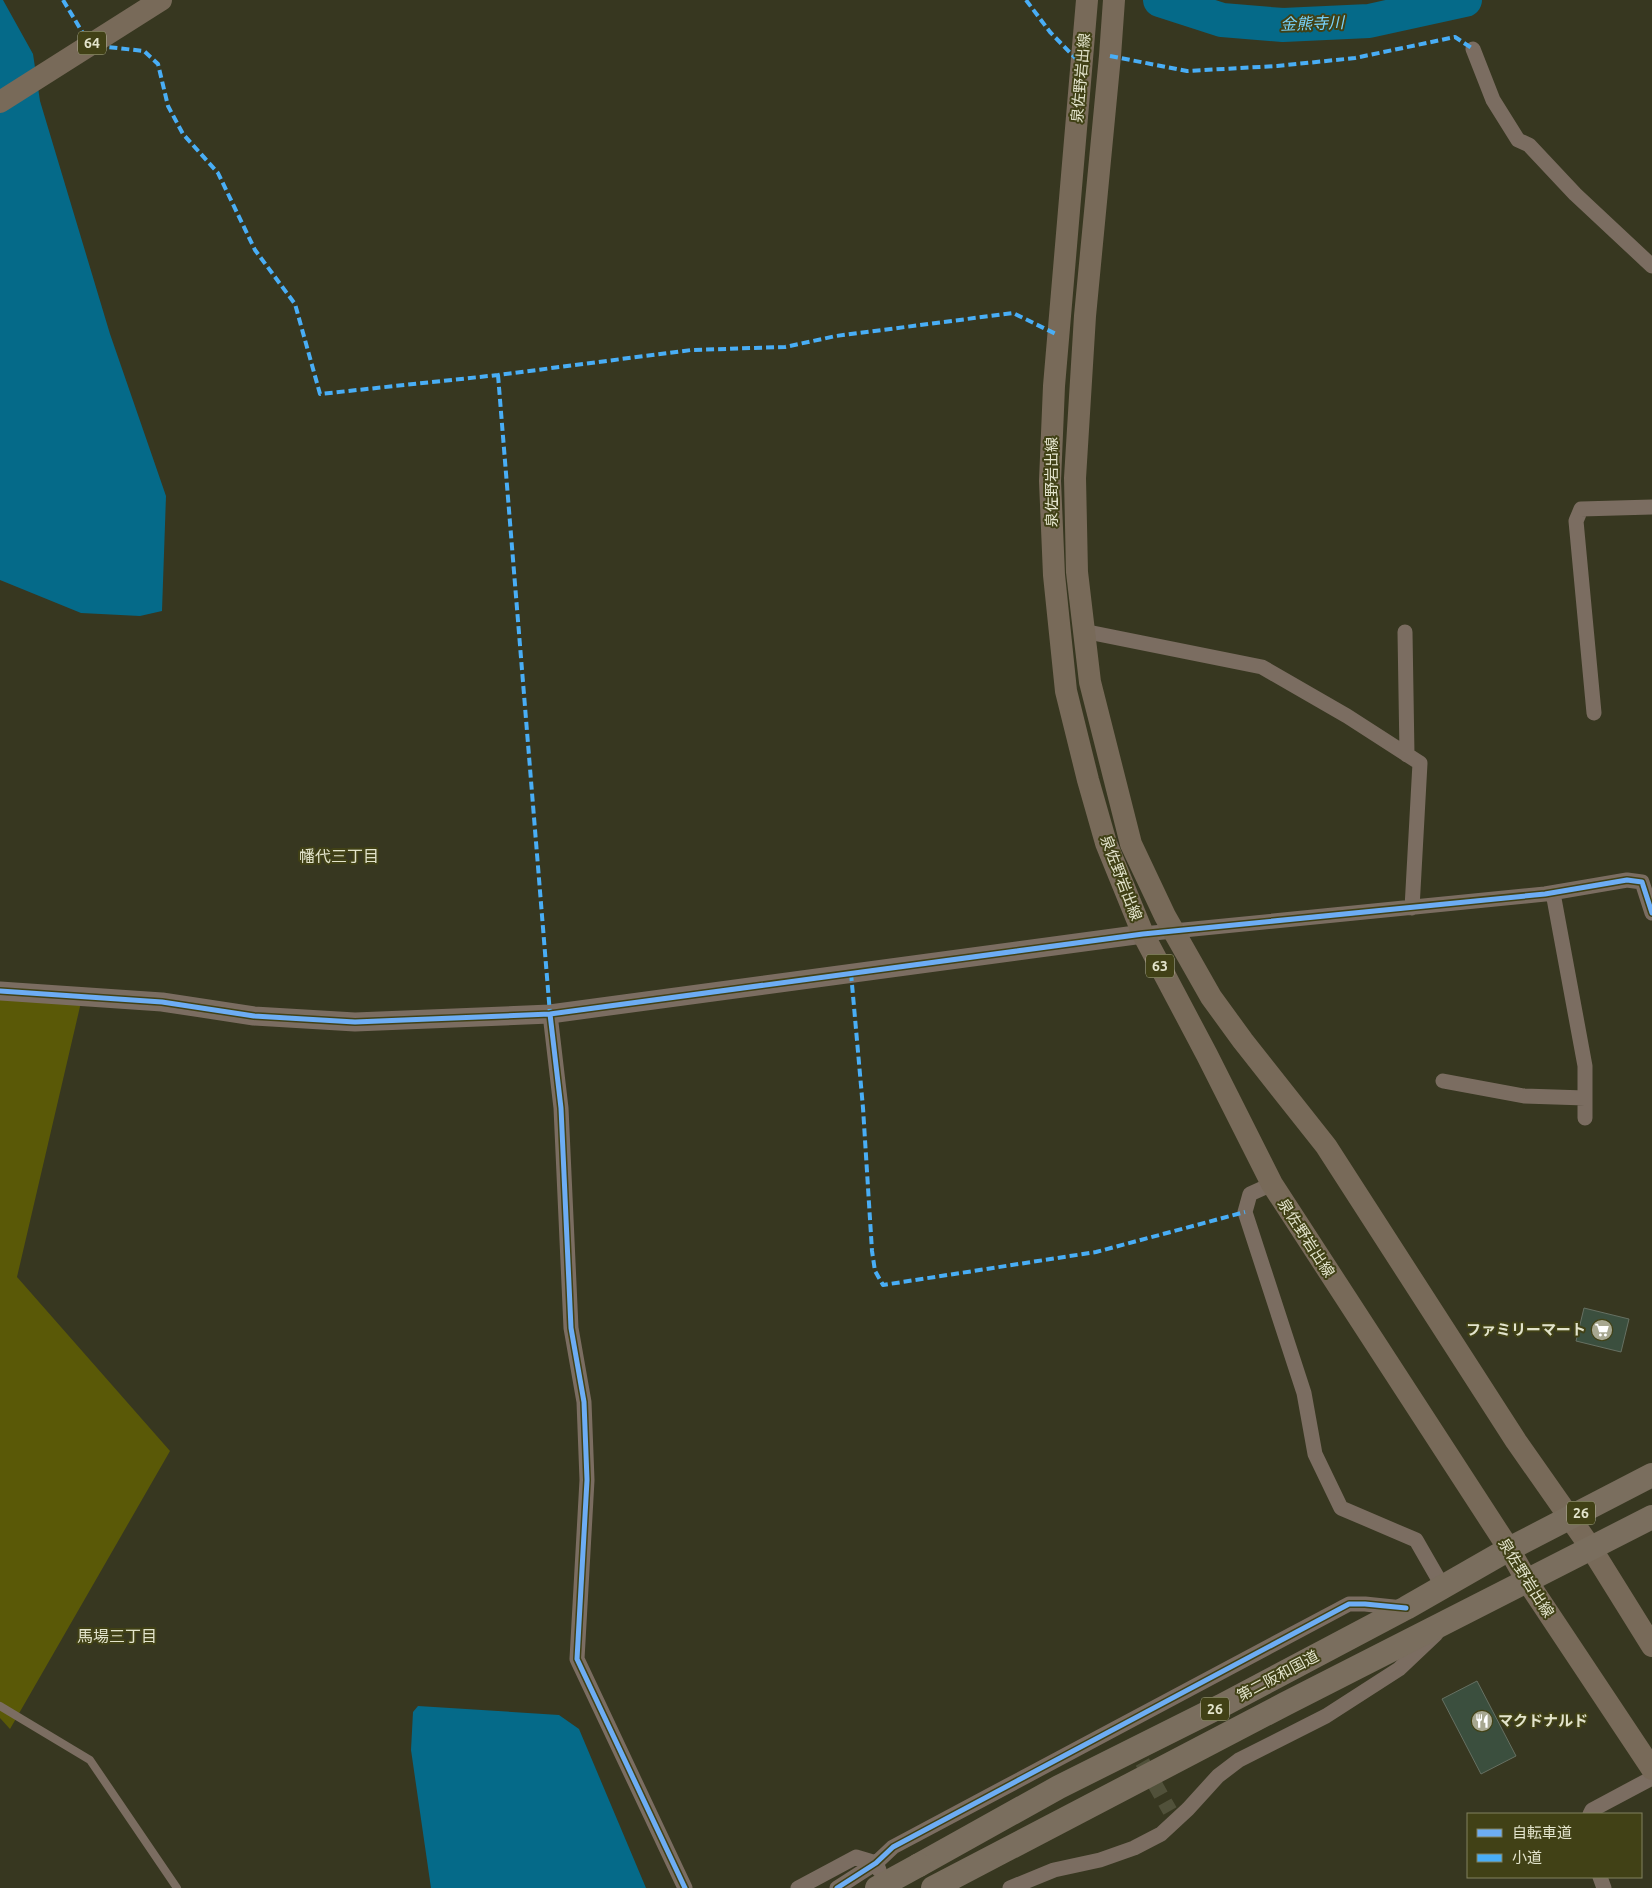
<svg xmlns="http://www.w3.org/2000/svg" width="1652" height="1888" font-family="Ubuntu,'Noto Sans JP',sans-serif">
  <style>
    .green { fill: #5a5907 }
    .water { fill: #056a89 }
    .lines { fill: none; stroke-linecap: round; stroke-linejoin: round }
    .river { stroke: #056a89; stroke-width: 34 }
    .building { fill: #3b4f3e; stroke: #667062 }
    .minor-tunnel { stroke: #51513a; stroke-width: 15; stroke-dasharray: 15 8; stroke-linecap: butt }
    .service { stroke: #7b6d61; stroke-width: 8 }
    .minor { stroke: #7b6d61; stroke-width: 15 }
    .tertiary { stroke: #7b6d61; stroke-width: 19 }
    .primary { stroke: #786a59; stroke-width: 22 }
    .trunk { stroke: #7a6e5e; stroke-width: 24 }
    .trunk-bridge { stroke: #7a6e5e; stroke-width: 24 }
    .quiet { stroke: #49aef6; stroke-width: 4; stroke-dasharray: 8 4; stroke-linecap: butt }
    .cycleway-casing { stroke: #414116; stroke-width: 8 }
    .cycleway { stroke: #6dadf4; stroke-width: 5 }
    .labels { text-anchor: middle; stroke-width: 4; stroke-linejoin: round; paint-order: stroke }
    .shield { fill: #414116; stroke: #b2b395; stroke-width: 1 }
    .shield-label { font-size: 14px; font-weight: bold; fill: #e3e4cc }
    .street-label { font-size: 15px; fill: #e3e4cc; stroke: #414116 }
    .poi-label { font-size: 15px; font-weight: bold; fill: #e3e4cc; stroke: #414116; text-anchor: end }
    .water-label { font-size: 16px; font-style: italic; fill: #79d4fd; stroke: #414116 }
    .neighbourhood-label { font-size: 16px; fill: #e3e4cc; stroke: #414116 }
  </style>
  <rect width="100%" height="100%" fill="#373720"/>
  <!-- green -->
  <path class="green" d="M0,992L82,998L17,1277L170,1451L10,1729L0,1718Z"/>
  <!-- water -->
  <path class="water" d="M0,0H3L33,54L40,101L110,334L166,496L162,611L140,616L81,613L0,580Z
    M418,1706L559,1715L579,1729L646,1888H431L411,1750L413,1712Z"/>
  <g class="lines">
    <!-- river -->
    <path class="river" d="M1160,0L1222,20L1283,25L1369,21L1465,0"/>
  </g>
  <!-- building -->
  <path class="building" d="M1584,1308L1629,1319L1621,1352L1576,1341Z
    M1477,1681L1516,1756L1481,1774L1442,1699Z"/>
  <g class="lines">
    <!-- minor-tunnel -->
    <path class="minor-tunnel" d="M1131,1742L1170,1811"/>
    <!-- service -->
    <path class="service" d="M0,1706L90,1760L177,1888"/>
    <!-- minor -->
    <path class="minor" d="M1473,49L1493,100L1518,140L1529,145L1575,194L1652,266
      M1083,631L1262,667L1347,716L1420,763L1412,908
      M1405,632L1407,755
      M1594,713L1576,521L1581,509L1652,507
      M1553,893L1585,1066V1118
      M1143,934L1545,894L1627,880L1642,882L1652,913
      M550,1014L561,1108L571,1328L584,1402L587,1480L577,1659L685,1888
      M1443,1081L1524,1096L1585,1098
      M1272,1184L1250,1194L1245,1212L1304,1393L1315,1454L1341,1508L1416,1540L1443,1587
      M1590,1814L1592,1810L1652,1778
      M1600,1877L1604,1888
      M798,1888L856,1857L876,1863L879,1870
      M837,1888L876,1863L893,1847L1349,1604H1365L1403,1608
      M1010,1888L1054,1870L1100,1860L1134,1848L1161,1834L1188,1809L1218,1776L1239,1760L1326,1716L1399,1669L1436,1634"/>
    <!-- tertiary -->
    <path class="tertiary" d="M0,991L162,1002L254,1016L355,1022L550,1014L1143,934"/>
    <!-- primary -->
    <path class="primary" d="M1087,0L1054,386L1050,481L1054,575L1066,691L1088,780L1106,843L1143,934L1207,1055L1272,1184L1509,1549L1527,1581L1652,1769
      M1114,0L1110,56L1085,316L1075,478L1077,572L1090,682L1131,844L1165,916L1211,997L1243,1041L1326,1146L1516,1441L1591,1548L1652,1646
      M0,102L161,0"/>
    <!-- trunk -->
    <path class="trunk" d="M919,1865L1059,1787L1221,1706L1406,1608L1509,1549L1652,1475
      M933,1888L1285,1704L1652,1517"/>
    <!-- trunk-bridge -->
    <path class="trunk-bridge" d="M877,1888L919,1865"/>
    <!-- quiet -->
    <path class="quiet" d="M63,0L90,45L144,51L158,64L168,106L183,134L218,173L255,250L295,304L320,394L498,375L691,350L785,347L836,336L1013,313L1058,335
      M1026,0L1050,32L1082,65
      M1110,56L1187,71L1277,66L1355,58L1455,37L1473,49
      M498,375L550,1014
      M851,973L863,1108L872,1251L875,1271L883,1285L1096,1252L1245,1212"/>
    <!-- cycleway casing -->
    <g class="cycleway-casing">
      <path id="cycleway" d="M0,991L162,1002L254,1016L355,1022L550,1014L1143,934L1545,894L1627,880L1642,882L1652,913
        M550,1014L561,1108L571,1328L584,1402L587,1480L577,1659L685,1888
        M837,1888L876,1863L893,1847L1349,1604H1365L1406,1608"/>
    </g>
    <!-- cycleway -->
    <use href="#cycleway" class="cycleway"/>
  </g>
  <!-- icons -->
  <defs>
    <g id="supermarket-disc" transform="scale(1.125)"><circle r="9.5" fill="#a7a790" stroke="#414116"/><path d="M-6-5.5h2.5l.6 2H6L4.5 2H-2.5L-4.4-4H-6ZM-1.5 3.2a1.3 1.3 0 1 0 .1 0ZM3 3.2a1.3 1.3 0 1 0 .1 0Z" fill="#fff"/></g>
    <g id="restaurant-disc" transform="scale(1.125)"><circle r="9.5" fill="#a7a790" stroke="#414116"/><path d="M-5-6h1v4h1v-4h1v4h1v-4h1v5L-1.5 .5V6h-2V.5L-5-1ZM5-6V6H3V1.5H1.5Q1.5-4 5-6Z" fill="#fff"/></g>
  </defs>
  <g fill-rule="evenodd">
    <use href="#supermarket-disc" x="1602" y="1330"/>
    <use href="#restaurant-disc" x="1482" y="1721"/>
  </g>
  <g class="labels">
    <!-- shield labels -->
    <g class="shield">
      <rect x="78" y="31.5" width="28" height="23" rx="4"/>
      <rect x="1146" y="954.5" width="28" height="23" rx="4"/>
      <rect x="1567" y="1501.5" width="28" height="23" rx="4"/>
      <rect x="1201" y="1697.5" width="28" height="23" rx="4"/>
    </g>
    <g class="shield-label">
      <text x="92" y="48">64</text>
      <text x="1160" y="971">63</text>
      <text x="1581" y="1518">26</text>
      <text x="1215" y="1714">26</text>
    </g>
    <!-- street labels -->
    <g class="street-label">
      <text transform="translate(1081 78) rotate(-85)" y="5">泉佐野岩出線</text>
      <text transform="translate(1052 482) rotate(-90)" y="5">泉佐野岩出線</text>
      <text transform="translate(1121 878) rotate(69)" y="5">泉佐野岩出線</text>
      <text transform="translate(1306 1238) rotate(57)" y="5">泉佐野岩出線</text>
      <text transform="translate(1526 1578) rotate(58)" y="5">泉佐野岩出線</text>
      <text transform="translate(1278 1676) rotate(-28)" y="5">第二阪和国道</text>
    </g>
    <!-- poi labels -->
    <g class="poi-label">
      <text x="1586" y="1335">ファミリーマート</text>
      <text x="1498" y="1726" text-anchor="start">マクドナルド</text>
    </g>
    <!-- water labels -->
    <g class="water-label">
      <text transform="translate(1312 23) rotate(-2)" y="6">金熊寺川</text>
    </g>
    <!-- neighbourhood labels -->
    <g class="neighbourhood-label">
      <text x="339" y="862">幡代三丁目</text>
      <text x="117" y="1642">馬場三丁目</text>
    </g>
  </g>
  <!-- legend -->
  <rect x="1467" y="1813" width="175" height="65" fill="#414116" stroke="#82825f"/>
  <rect x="1477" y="1829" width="25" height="8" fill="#6dadf4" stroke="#82825f"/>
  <text x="1512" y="1838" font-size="15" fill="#e3e4cc">自転車道</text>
  <rect x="1477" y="1854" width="25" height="8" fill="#49aef6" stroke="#82825f"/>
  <text x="1512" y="1863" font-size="15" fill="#e3e4cc">小道</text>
</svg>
